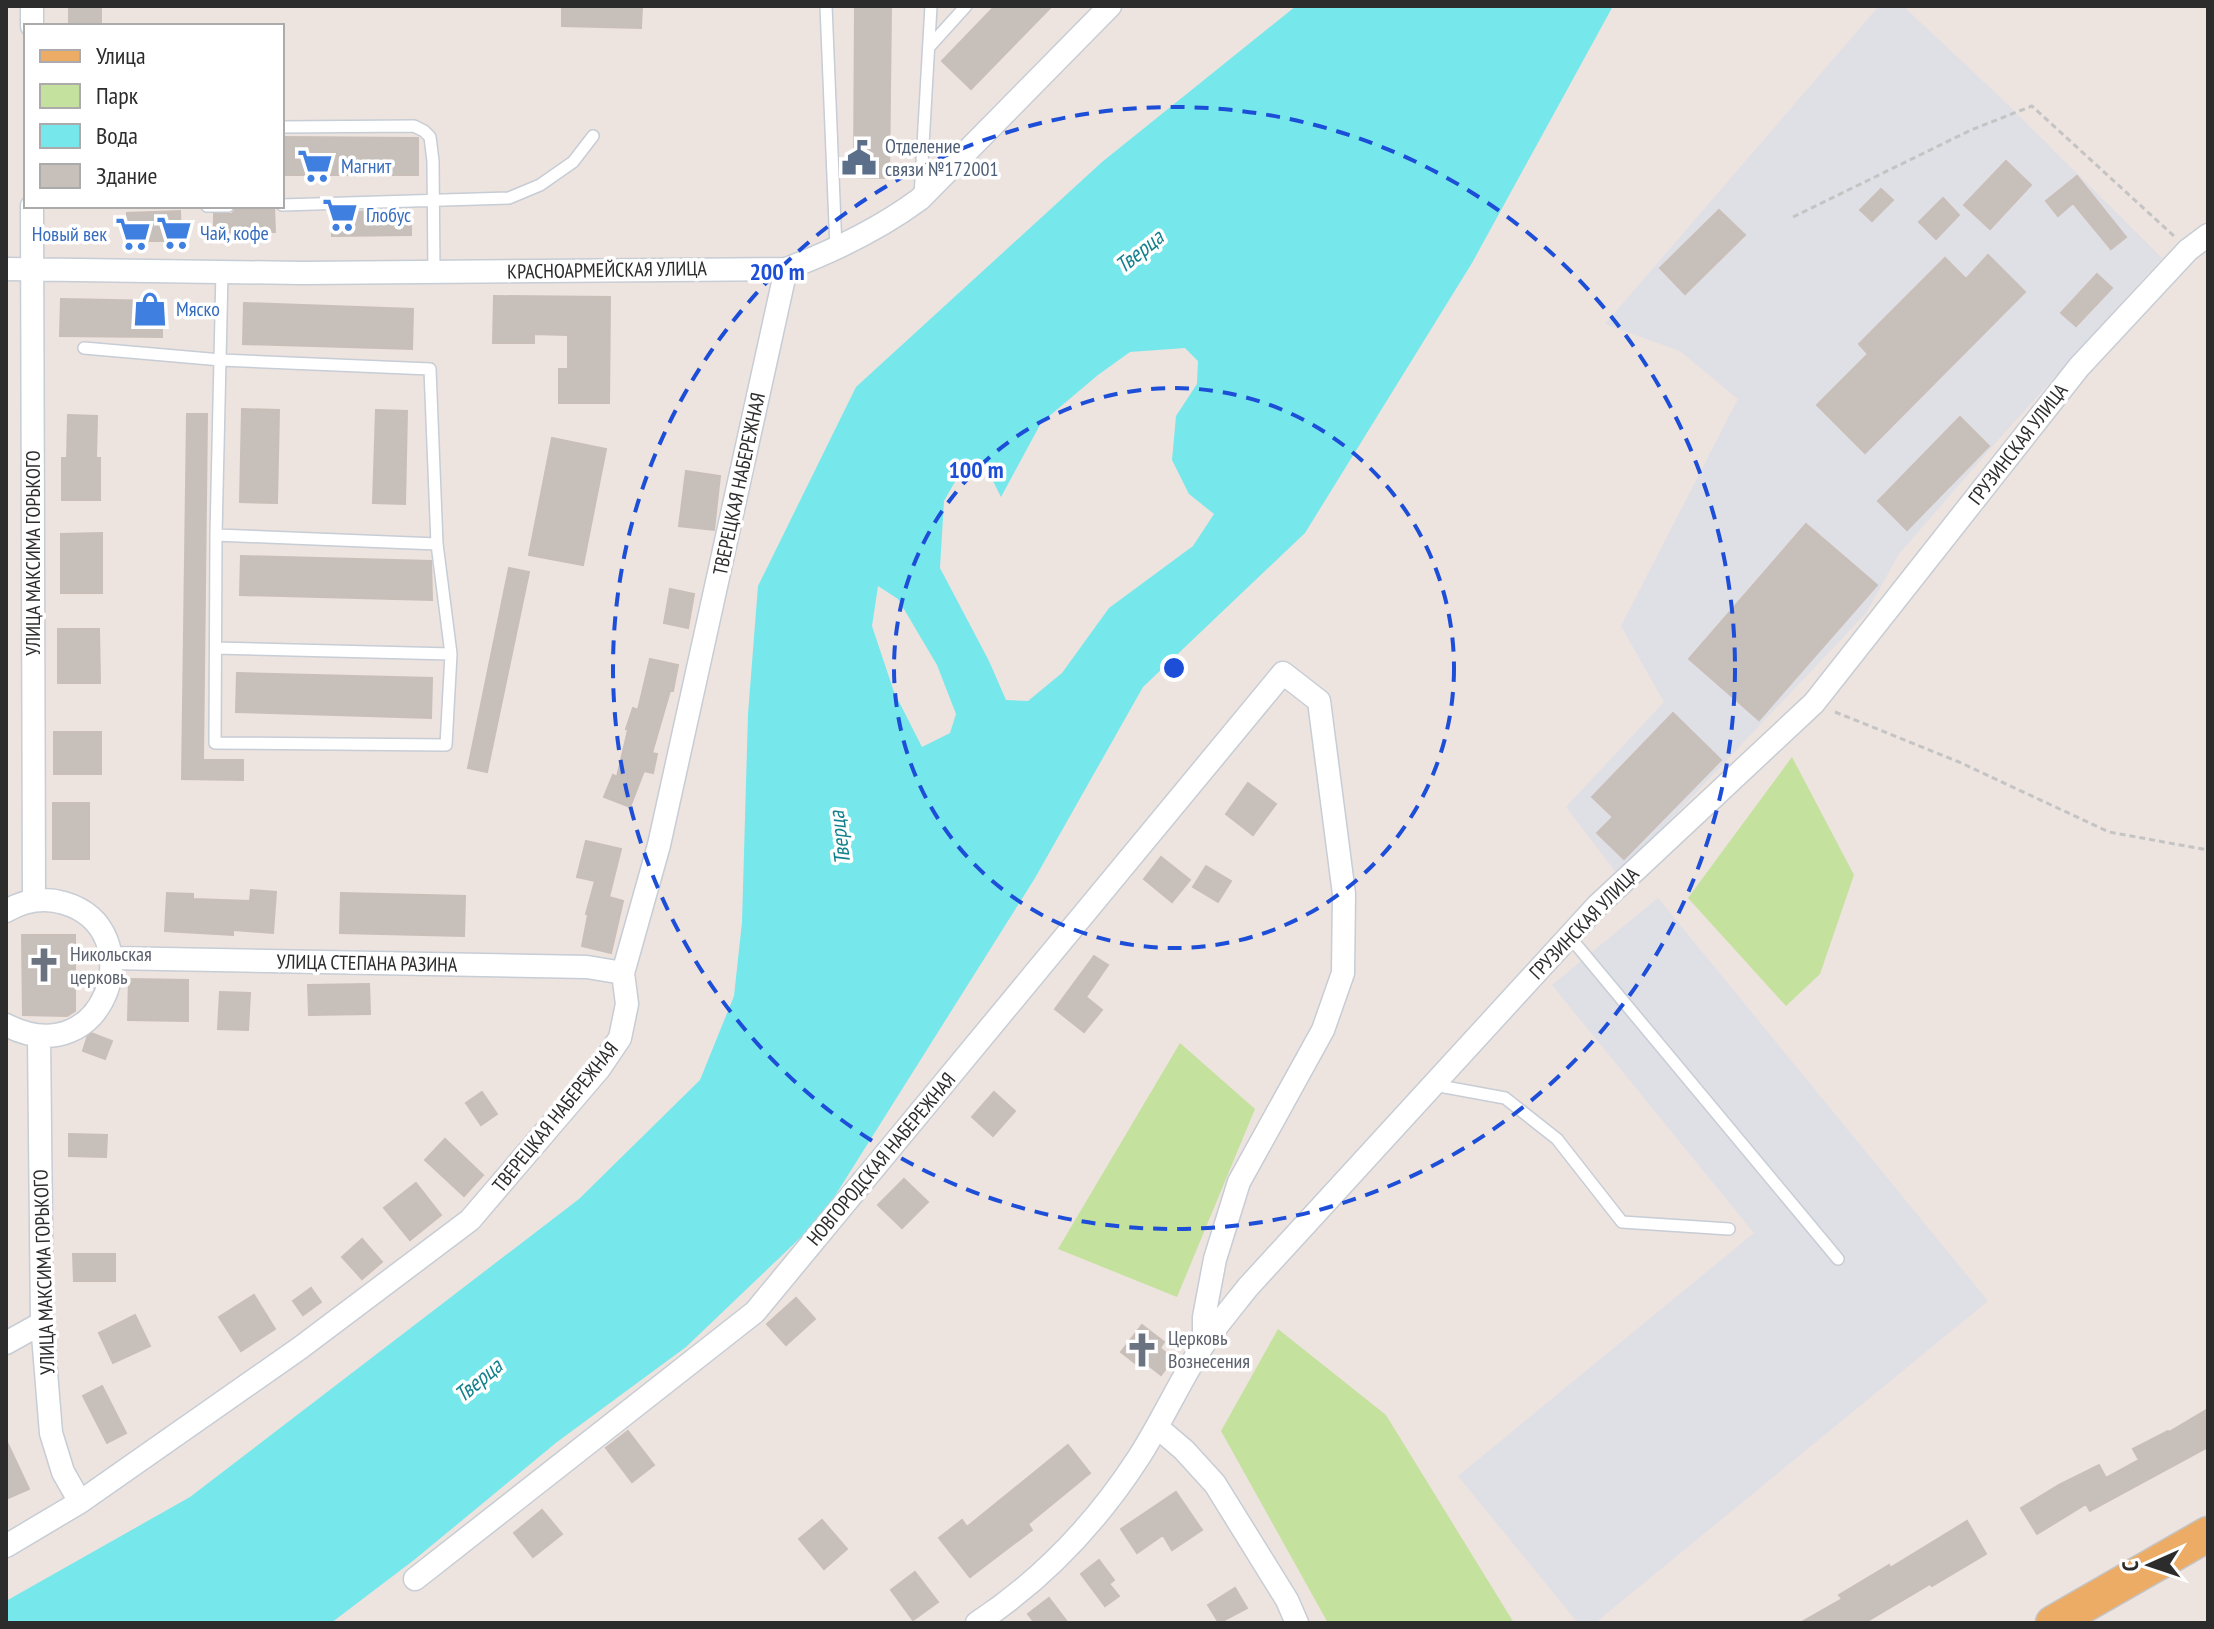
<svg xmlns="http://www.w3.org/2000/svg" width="2214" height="1629" font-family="'PT Sans Narrow',sans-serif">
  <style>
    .industrial { fill: #dfdfe6 }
    .green { fill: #c5e19e }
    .water { fill: #76e8eb; fill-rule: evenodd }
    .building { fill: #c6bfba; stroke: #c9bfb8; stroke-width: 2 }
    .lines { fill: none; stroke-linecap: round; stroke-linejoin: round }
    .service-casing { stroke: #c7cdd5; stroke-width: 14 }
    .minor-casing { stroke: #c7cdd5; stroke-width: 25 }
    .primary-casing { stroke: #c4c4c4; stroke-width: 37 }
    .path { stroke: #c4c4c4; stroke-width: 3; stroke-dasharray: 6 4; stroke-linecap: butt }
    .service { stroke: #fff; stroke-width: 11 }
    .minor { stroke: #fff; stroke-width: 22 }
    .primary { stroke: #ecac65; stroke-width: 34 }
    .ring { fill: none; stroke: #1d4ed8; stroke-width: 4; stroke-dasharray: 14 10 }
    .labels { text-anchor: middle; stroke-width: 7; stroke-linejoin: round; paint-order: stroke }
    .service-label { font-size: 20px; fill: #4e5e75; stroke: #fff; text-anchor: start }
    .shop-label { font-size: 20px; fill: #366cbe; stroke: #fff; text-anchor: start }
    .street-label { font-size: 20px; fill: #2c2c2c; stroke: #fff }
    .worship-label { font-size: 20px; fill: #5b616d; stroke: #fff; text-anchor: start }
    .water-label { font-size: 22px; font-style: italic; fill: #12808c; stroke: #fff }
    .centre { fill: #1d4ed8; stroke: #fff; stroke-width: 4 }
    .ring-label { font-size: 24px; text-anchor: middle; font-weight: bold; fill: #1d4ed8; stroke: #fff; stroke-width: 7; stroke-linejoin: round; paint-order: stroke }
  </style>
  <rect width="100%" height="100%" fill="#ede3df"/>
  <!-- industrial -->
  <path class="industrial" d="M1879,6H1903L2000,97L2162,258L1998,440L1899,554L1866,613L1618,875L1566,807L1664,702L1621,626L1738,399L1680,351L1605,324Z
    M1658,898L1988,1301L1595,1623H1578L1458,1476L1754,1233L1552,985Z"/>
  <!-- green -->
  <path class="green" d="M1792,757L1854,875L1820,974L1786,1006L1688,898Z
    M1180,1043L1255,1109L1177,1297L1058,1249Z
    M1278,1329L1386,1415L1514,1623H1328L1221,1431Z"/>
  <!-- water -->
  <path class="water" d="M1296,6H1613L1472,263L1305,533L1143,687L1035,878L821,1218L686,1347L557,1442L414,1560L331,1623H6V1601L190,1497L579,1199L700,1080L734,996L742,922L748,714L758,586L856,387L1102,162ZM1185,348L1198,361L1197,384L1176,416L1172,460L1189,494L1214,514L1193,546L1109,608L1062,673L1028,701L1006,700L989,661L940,568L944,501L964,466L984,463L1001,497L1041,423L1098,375L1130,352ZM878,586L898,599L937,665L956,714L950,733L922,747L894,692L872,626Z"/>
  <!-- building -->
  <path class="building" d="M69,6H101V26H69Z
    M562,6H642L641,28L562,26Z
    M855,6H891L889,178L854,177Z
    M995,6H1052L971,89L942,61Z
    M282,137L418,138V175H282Z
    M2006,161L2031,185L1990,229L1964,205Z
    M2077,176L2126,237L2111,249L2073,203L2058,216L2046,201Z
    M1881,189L1893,200L1872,221L1860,210Z
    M1943,198L1959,215L1936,239L1919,222Z
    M274,207L275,232H214V214H232L236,208Z
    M1719,210L1745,235L1685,294L1660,268Z
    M180,211L181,241H128L127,213Z
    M411,211V235L332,236V212Z
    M1988,255L2025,292L1865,453L1817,405L1868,354L1859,344L1945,258L1966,279Z
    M2097,274L2112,288L2076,326L2061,313Z
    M494,296L610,297L609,403H559V369H568V335L534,334V343H493Z
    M61,299L162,301V337L60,336Z
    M244,303L413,309L412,349L243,344Z
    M242,409L279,410L277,503L240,502Z
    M376,410L407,411L405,504L373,503Z
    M187,414H207L203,760H243V780L182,779Z
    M68,415L97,416L96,458H100V500H62V458H67Z
    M1960,417L1989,446L1907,530L1878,501Z
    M552,438L606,449L583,565L529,555Z
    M686,471L720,476L714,530L679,526Z
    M1806,524L1877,585L1759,720L1689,659Z
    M102,533V593H61V534Z
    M241,556L431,561L432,600L240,595Z
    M509,568L529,572L487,772L468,768Z
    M670,589L694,594L688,628L664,623Z
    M58,629H99L100,683H58Z
    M650,659L678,665L673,691H670L652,753L657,754L653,773L644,771L630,807L604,797L613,775L617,777L628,730L626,729L633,708L638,710Z
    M237,673L432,678L431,718L236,712Z
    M1673,713L1721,760L1624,859L1597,833L1613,817L1592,797Z
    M54,732H101V774H54Z
    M1248,783L1276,804L1253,835L1226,814Z
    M53,803H89V859H53Z
    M586,841L621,849L609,897L623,901L611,953L582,946L588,915L586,914L595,881L577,877Z
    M1161,857L1190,880L1172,902L1144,879Z
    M1206,866L1231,881L1218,902L1193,887Z
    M251,890L276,892L273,933L233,930V935L165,931L167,893L193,894V899L250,901Z
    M341,893L465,896L464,936L340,933Z
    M22,935H75V1011L67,1016L23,1015Z
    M1094,956L1108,965L1086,997L1102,1010L1084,1032L1055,1009Z
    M129,979L188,980V1021L128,1020Z
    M369,984L370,1014L309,1015L308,985Z
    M220,992L250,993L248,1030L218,1029Z
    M91,1033L112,1041L105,1059L83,1051L88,1035Z
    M482,1092L497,1114L481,1125L466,1103Z
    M994,1092L1015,1111L993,1136L972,1117Z
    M69,1134L107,1135L106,1157L69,1156Z
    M445,1139L483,1175L464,1196L425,1160Z
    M904,1179L928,1202L902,1228L878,1205Z
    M416,1183L441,1215L410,1240L384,1208Z
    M362,1239L382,1262L362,1279L342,1257Z
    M73,1254H115V1281H74Z
    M311,1288L321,1302L303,1315L293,1301Z
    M254,1295L275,1329L241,1351L219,1317Z
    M796,1298L815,1319L786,1345L767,1324Z
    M135,1315L150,1346L113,1363L99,1333Z
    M1142,1325L1164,1342L1160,1348L1173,1359L1161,1375L1147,1364L1143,1369L1121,1352Z
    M102,1386L126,1433L107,1443L83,1396Z
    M2208,1409V1447L2090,1511L2086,1504L2037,1534L2021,1508L2059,1485L2099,1465L2106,1478L2139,1460L2133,1449L2168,1431L2169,1432Z
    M628,1431L654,1465L632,1482L606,1448Z
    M6,1440L29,1489L6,1499Z
    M1068,1445L1090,1473L1028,1524L1032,1530L970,1577L939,1538L962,1520L967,1527Z
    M1176,1492L1202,1530L1172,1550L1163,1535L1137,1553L1121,1529Z
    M542,1510L562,1534L533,1557L514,1533Z
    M822,1520L847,1549L824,1569L799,1539Z
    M1967,1521L1986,1554L1932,1586L1930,1584L1864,1623H1800L1842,1599L1839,1595L1889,1565L1890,1568Z
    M1099,1560L1114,1580L1109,1584L1119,1596L1105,1606L1081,1574Z
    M915,1572L938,1602L913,1620L891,1590Z
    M1235,1588L1247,1608L1219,1623L1208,1605Z
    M1049,1598L1068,1623H1035L1028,1614Z"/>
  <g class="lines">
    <!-- service casing -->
    <g class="service-casing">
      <path id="service" d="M826,6L836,249
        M929,47L966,6
        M282,127L414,126L424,131L430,137L433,161L434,272
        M920,197L931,6
        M282,205L509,198L540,185L573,162L593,136
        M207,206H228
        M222,272L216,535L215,743L446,745L451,654L437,544
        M84,348L221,360L430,369L437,544L216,535
        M216,648L451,654
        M1569,936L1838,1259
        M1434,1085L1505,1098L1557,1139L1622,1222L1729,1229"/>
    </g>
    <!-- minor casing -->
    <g class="minor-casing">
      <path id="minor" d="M32,6V26
        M32,206L34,900
        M6,269L302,273L786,269C834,251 878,230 920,199L1110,6
        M6,911C25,900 44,897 64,903C153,929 106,1076 6,1025
        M111,958L587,967L623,973
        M39,1036L42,1323L51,1433L63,1472L80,1502
        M6,1343L42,1323
        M1157,1427L1184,1450L1215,1484L1287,1600L1297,1623
        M6,1546L80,1502L300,1348L470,1220L599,1069L620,1038L627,1004L623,973L659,845L786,269
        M415,1579L755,1312L1283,673L1319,701L1344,894L1343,973L1323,1030L1239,1182L1215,1259L1204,1317V1344
        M977,1623C1042,1580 1097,1522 1139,1457C1162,1421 1180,1381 1203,1345C1217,1325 1233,1306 1248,1287L1597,906L1814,703L2079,367L2188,250L2208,235"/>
    </g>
    <!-- primary casing -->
    <g class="primary-casing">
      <path id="primary" d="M2053,1623L2208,1534"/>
    </g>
    <!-- path -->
    <path class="path" d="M1793,217L1971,130L2032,106L2174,236
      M1835,712L1959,762L2109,832L2208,850"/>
    <!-- service -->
    <use href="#service" class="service"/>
    <!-- minor -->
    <use href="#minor" class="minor"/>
    <!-- primary -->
    <use href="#primary" class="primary"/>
  </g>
  <!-- distance rings -->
  <g class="ring">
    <circle cx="1174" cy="668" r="280"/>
    <circle cx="1174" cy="668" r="561"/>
  </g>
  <!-- icons -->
  <defs>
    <g id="civic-bare" transform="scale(2.76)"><path d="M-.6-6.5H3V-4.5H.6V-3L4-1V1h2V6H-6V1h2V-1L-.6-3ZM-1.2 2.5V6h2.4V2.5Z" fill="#5c6f8a" stroke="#fff" stroke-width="2.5" paint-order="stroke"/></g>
    <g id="supermarket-bare" transform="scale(2.76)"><path d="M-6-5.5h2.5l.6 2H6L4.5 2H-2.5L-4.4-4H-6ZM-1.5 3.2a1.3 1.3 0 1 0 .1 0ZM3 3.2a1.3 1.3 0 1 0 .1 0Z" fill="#3f7fe0" stroke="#fff" stroke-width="2.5" paint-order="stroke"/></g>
    <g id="shop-bare" transform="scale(2.76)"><path d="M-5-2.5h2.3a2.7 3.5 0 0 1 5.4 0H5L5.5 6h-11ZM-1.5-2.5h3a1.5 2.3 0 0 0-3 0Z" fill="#3f7fe0" stroke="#fff" stroke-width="2.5" paint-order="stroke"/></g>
    <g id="church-bare" transform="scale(2.76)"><path d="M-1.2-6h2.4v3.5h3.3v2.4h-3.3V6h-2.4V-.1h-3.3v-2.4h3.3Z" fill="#6b7280" stroke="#fff" stroke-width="2.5" paint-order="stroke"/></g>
  </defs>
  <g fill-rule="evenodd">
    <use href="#civic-bare" x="859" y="158"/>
    <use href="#supermarket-bare" x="315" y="166"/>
    <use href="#supermarket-bare" x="340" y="215"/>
    <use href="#supermarket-bare" x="174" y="233"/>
    <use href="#supermarket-bare" x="133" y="234"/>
    <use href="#shop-bare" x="150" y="309"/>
    <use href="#church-bare" x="44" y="965"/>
    <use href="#church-bare" x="1142" y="1350"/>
  </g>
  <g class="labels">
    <!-- service labels -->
    <g class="service-label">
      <text x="885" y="153">Отделение<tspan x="885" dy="23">связи №172001</tspan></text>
    </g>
    <!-- shop labels -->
    <g class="shop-label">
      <text x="341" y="173">Магнит</text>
      <text x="366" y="222">Глобус</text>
      <text x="200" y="240">Чай, кофе</text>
      <text x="107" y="241" text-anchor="end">Новый век</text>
      <text x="176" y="316">Мяско</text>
    </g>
    <!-- street labels -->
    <g class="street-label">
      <text transform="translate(607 270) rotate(-1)" y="7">КРАСНОАРМЕЙСКАЯ УЛИЦА</text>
      <text transform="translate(2018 444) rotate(-52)" y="7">ГРУЗИНСКАЯ УЛИЦА</text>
      <text transform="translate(739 484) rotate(-78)" y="7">ТВЕРЕЦКАЯ НАБЕРЕЖНАЯ</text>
      <text transform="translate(33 553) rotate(-90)" y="7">УЛИЦА МАКСИМА ГОРЬКОГО</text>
      <text transform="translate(1584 923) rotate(-46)" y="7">ГРУЗИНСКАЯ УЛИЦА</text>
      <text transform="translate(367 963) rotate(1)" y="7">УЛИЦА СТЕПАНА РАЗИНА</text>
      <text transform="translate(555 1117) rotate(-51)" y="7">ТВЕРЕЦКАЯ НАБЕРЕЖНАЯ</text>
      <text transform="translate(881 1159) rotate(-50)" y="7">НОВГОРОДСКАЯ НАБЕРЕЖНАЯ</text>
      <text transform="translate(44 1272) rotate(-92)" y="7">УЛИЦА МАКСИМА ГОРЬКОГО</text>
    </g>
    <!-- worship labels -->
    <g class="worship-label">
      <text x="70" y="961">Никольская<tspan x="70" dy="23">церковь</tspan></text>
      <text x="1168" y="1345">Церковь<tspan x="1168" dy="23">Вознесения</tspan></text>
    </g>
    <!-- water labels -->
    <g class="water-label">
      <text transform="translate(1139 251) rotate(-39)" y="8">Тверца</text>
      <text transform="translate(839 838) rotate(-97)" y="8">Тверца</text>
      <text transform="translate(478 1380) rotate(-40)" y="8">Тверца</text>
    </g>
  </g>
  <circle cx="1174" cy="668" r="12" class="centre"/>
  <g class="ring-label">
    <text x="777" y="280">200 m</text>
    <text x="976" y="478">100 m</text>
  </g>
  <!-- border -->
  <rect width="2214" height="1629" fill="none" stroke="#2c2c2c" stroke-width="16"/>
  <!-- legend -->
  <rect x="24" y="24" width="260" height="184" fill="#ffffff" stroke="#ababab" stroke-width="2"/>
  <rect x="40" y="50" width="40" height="12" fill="#ecac65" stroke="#ababab" stroke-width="2"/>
  <text x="96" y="64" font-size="24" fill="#2c2c2c">Улица</text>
  <rect x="40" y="84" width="40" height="24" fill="#c5e19e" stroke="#ababab" stroke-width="2"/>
  <text x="96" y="104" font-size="24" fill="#2c2c2c">Парк</text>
  <rect x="40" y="124" width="40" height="24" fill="#76e8eb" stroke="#ababab" stroke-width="2"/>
  <text x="96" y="144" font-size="24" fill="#2c2c2c">Вода</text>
  <rect x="40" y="164" width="40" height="24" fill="#c6bfba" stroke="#ababab" stroke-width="2"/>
  <text x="96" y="184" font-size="24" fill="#2c2c2c">Здание</text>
  <!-- north arrow -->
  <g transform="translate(2150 1565) rotate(267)" stroke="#ffffff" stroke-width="6" paint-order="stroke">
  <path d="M0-6L14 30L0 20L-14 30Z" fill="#2c2c2c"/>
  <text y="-12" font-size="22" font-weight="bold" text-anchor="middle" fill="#2c2c2c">С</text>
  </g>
</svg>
